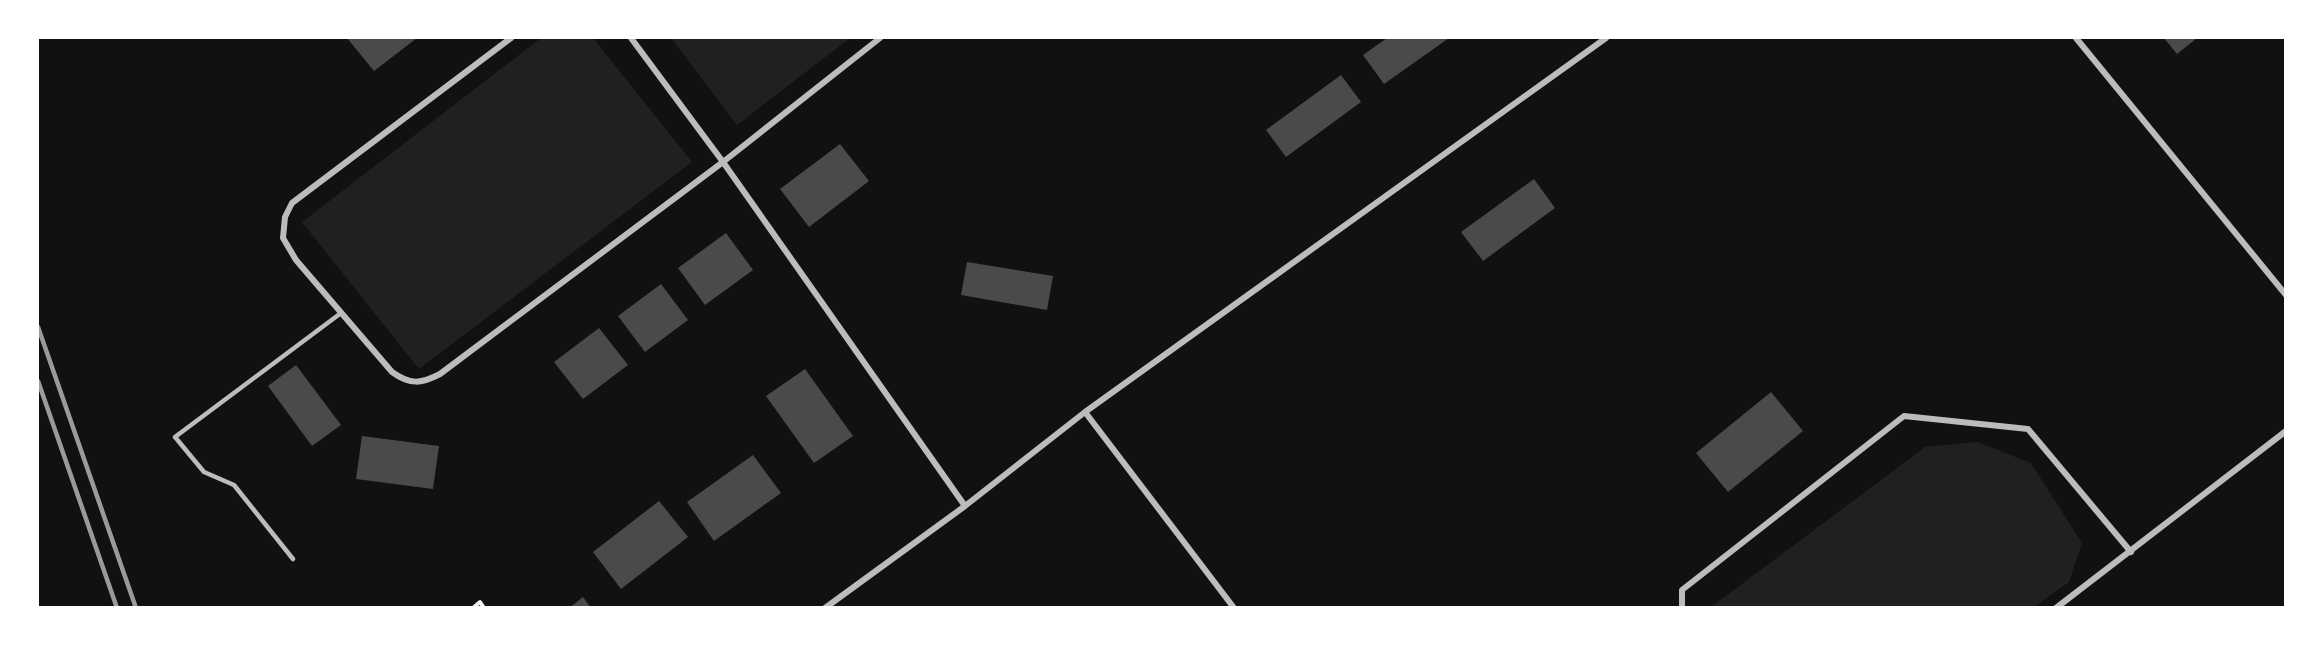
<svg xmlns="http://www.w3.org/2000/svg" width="2323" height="645" font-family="Roboto,sans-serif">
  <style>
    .green { fill: #202020 }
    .building { fill: #4a4a4a }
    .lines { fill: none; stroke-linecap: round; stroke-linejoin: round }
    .path { stroke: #f5f5f5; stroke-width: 4 }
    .service { stroke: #bcbcbc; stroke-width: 4.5 }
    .minor { stroke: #bcbcbc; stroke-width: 6 }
    .rail { stroke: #9a9a9a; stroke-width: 4.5 }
  </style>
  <rect width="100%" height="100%" fill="#111"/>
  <!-- green -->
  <path class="green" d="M541,38H593L692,162L419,369L302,222Z
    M671,38H850L737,125Z
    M1977,442L2031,463L2082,543L2069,582L2034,607H1711L1925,447Z"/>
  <!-- building -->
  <path class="building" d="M347,38H417L374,71Z
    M1387,38H1449L1384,84L1363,55Z
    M2164,38H2197L2177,54Z
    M1341,75L1361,102L1286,157L1266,130Z
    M840,144L869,181L809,227L780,189Z
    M1534,179L1555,208L1483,261L1461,232Z
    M726,233L753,270L705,305L678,268Z
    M967,262L1053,276L1047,310L961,295Z
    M661,284L688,320L645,352L618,316Z
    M599,328L628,365L583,399L554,362Z
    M296,365L341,425L312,446L268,386Z
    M805,369L853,436L814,463L766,396Z
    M1771,392L1803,431L1728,492L1696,453Z
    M362,436L439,446L433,489L356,479Z
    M753,455L781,493L714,541L687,502Z
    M659,501L688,537L621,589L593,552Z
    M583,597L591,608H569Z"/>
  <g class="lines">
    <!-- path -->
    <path class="path" d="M473,608L480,602L484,608"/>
    <!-- service -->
    <path class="service" d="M293,559L234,485L204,472L175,437L341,313"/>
    <!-- minor -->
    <path class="minor" d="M511,38L292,203L285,217L283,238L296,260L392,372C410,385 421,384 440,374L723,162L880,38
      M631,38L723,162L965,506
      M2076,38L2286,295
      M1085,412L1234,608
      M825,608L965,506L1085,412L1606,38
      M1682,608V590L1904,416L2028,429L2131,552
      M2056,608L2286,431"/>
    <!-- rail -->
    <path class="rail" d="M38,327L136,608
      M38,381L117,608"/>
  </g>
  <!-- border -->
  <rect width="2323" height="645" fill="none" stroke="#ffffff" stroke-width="78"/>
</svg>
